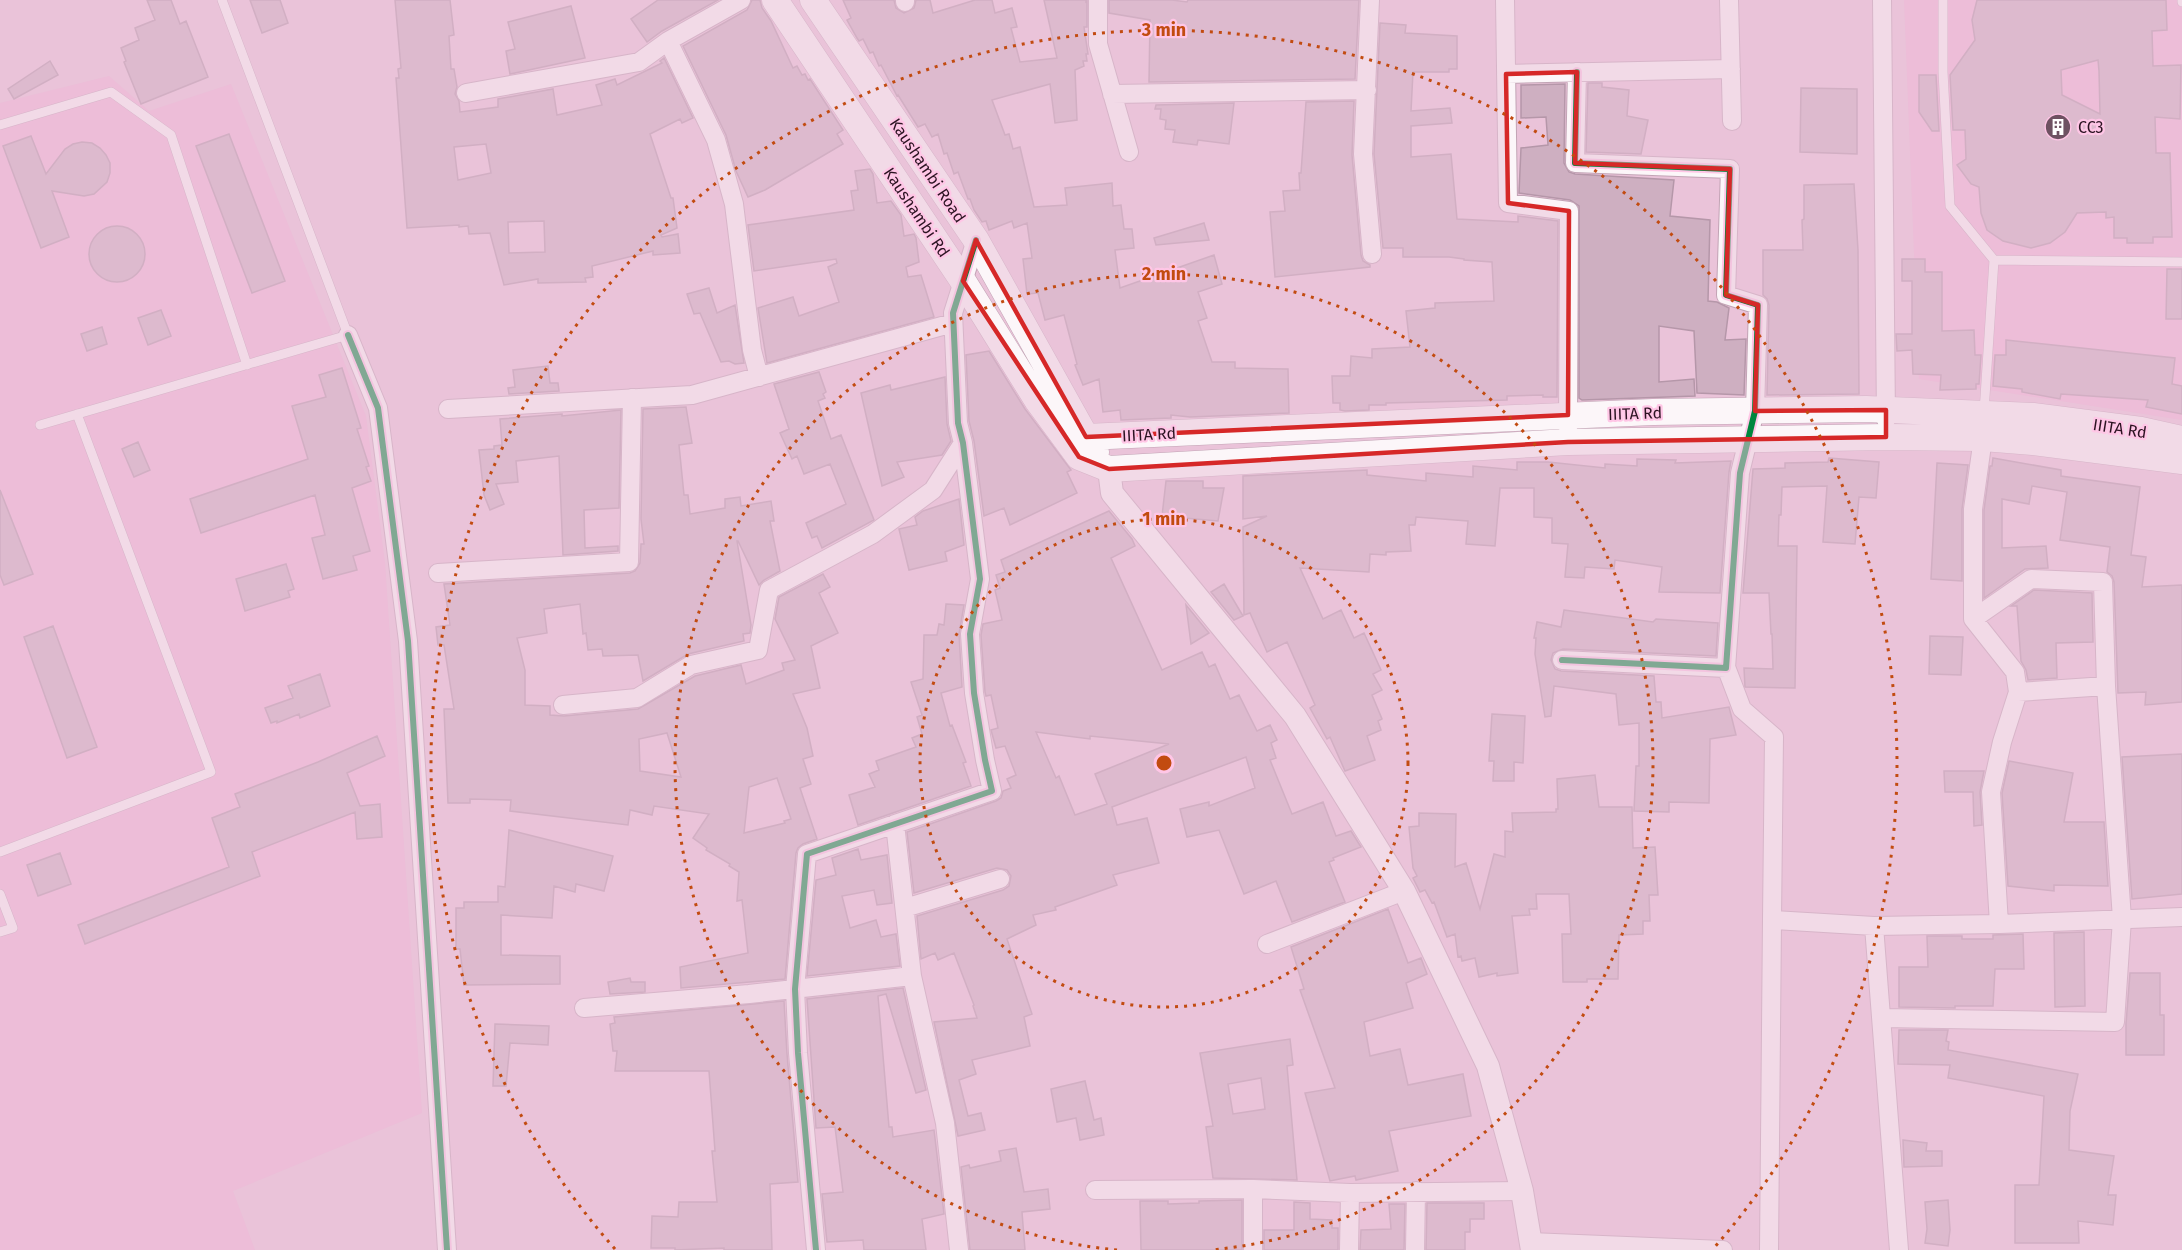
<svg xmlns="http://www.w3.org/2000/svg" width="2182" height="1250" font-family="'Fira Sans',sans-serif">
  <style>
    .built { fill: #f1b5d7 }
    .building { fill: #ceafc1; stroke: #b597a9; stroke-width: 1.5; fill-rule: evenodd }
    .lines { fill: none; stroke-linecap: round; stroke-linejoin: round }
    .service-casing { stroke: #c2a4b5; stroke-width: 10 }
    .minor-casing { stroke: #c2a4b5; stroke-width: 20 }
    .tertiary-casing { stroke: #c2a4b5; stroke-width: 24 }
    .secondary-casing { stroke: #c2a4b5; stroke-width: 27 }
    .service { stroke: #fcf6f9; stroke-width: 9 }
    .minor { stroke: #fcf6f9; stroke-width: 18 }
    .tertiary { stroke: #fcf6f9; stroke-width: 22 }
    .secondary { stroke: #fcf6f9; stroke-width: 26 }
    .cycleway-casing { stroke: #ffc6e6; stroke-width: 10 }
    .cycleway { stroke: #00873e; stroke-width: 6 }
    .marked { fill: none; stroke: #d62828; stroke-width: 4.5; stroke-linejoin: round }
    .ring { fill: none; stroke: #c24b10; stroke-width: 3; stroke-dasharray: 3 6 }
    .labels { text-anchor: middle; stroke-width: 4.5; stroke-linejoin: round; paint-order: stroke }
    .poi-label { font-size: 16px; fill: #2c1322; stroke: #ffc6e6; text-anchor: start }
    .street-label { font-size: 16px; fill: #2c1322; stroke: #ffc6e6 }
    .centre { fill: #c24b10; stroke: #ffc6e6; stroke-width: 3 }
    .ring-label { font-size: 18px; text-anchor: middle; font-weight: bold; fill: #c24b10; stroke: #ffc6e6; stroke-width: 4.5; stroke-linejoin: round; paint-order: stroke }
  </style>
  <rect width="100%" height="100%" fill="#eac3d9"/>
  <!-- built -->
  <path class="built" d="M1904,0H2182V420L1919,379Z
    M109,76L149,111L231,84L366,416L385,563L422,1113L233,1191L255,1250H0V103Z"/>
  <!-- building -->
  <path class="building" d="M147,0H171L180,24L186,21L208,77L141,104L124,62L126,61L121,48L139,40L135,28L155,20Z
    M250,0H280L288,23L262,33Z
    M395,0H450L454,35L449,36L451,69H454L457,87L455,94L459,101L460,112L498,107V99L553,89L557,115L602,105L596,85L615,79L617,85L662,63L660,61L664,58L693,118L682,123L680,119L650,134L671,198H673L677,228L661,235L662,237L678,234L680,253L653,255V251L592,266L593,277L585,278L586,282L538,283V279L504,285L490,233L469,234L468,226L459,227V225L407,228L396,78H399L398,69L401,68ZM486,144L491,173L458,180L454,147ZM544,221L545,252L509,253L508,222Z
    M658,0H718L662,31L647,42L631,19Z
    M752,0H760L762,8L771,21L793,68L797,66L802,75L805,74L808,80L810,79L843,130L837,134L843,144L765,190L748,197L736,171L726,135L683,46L747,10Z
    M843,0H894L896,8L904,13L914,8L916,0H930L933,13L975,0H992L995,13L1012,8L1017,27L1011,28L1020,62L1057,58L1044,0H1086V3L1087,0V27H1084L1088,54H1086L1087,61H1083L1084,66L1075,70L1077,120L1055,123L1050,84L992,100L1005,135L1009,134L1013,149L1020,147L1034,207L1067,205L1065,188L1112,183L1113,206L1121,205L1124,229H1132L1134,248L1115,250L1120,288L1214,255L1222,284L1198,292L1207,318L1198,321L1212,362H1235V368L1288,369L1289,413L1190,417L1171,415V418L1121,420L1120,410L1103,412L1099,379L1083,385L1075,365L1077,364L1064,315L1045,320L1038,293L1027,294L1023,259L1032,258L1027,223L1014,228L1012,221L989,230L986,221L982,222L974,210L970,199H968L958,172L954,174L947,153L944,154L938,134L932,137L925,124L918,127L898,95L897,96L881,65L879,66L873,52L870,53L863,39L859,41L857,38L847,20L851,18Z
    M1109,0H1172L1187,2L1188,0H1359L1355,79L1149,82L1150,20L1109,13Z
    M1977,0H2166L2167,30L2152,31L2153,66L2181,65L2180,119L2155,117L2156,153H2170L2172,237H2153V243H2127V238H2114V217L2106,218V212L2077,213L2065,232L2050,243L2031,248L2003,241L1987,230L1981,213L1979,187L1971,184L1957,165L1966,159L1965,130H1953L1950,75L1975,40L1972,20ZM2098,60L2099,71L2100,114L2062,95L2061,70Z
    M571,6L585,58L510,74L506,51L515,49L508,22Z
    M1380,23L1406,25L1405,33L1457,36V69H1449V72H1413L1411,111L1450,108L1452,123L1411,126V157L1451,154L1457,219L1518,222V216L1558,221L1557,397H1543V395L1507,396V400L1386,403V405H1369V410L1345,411L1340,410V403H1333L1332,376H1350L1351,356L1372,358V349L1410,347L1406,311L1435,308V303L1494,301L1492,262L1464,260V259L1449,257H1403V248H1383L1374,154Z
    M50,61L58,75L14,99L8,89Z
    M1919,75H1936L1939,131H1932L1919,112Z
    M1588,83H1602V87L1629,90L1627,116L1648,120L1641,154L1586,152Z
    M1565,84L1564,163L1569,172L1575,174L1674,180L1670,216L1710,220L1708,301L1717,302L1729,308L1725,340L1746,339L1744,395L1697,393L1694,331L1659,326V382L1694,379L1695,396L1582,400L1579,398V206L1570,200L1519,193L1521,148L1548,145L1546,117L1521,118V85Z
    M1801,88L1857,89V154L1800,152Z
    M1354,101L1352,155L1361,255L1363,261L1370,265V267L1275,277L1270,212L1285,211L1283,191L1300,190L1299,173H1301L1306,102Z
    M1234,103L1229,144L1198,140L1197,145L1173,142L1175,130L1165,129L1166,120L1160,119L1161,109H1155L1156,105Z
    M229,134L285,281L252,293L196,146Z
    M31,136L46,174L65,149L73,144L82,142L92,143L100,148L106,155L110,163V173L107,182L94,194L84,196L52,191L69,237L41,248L3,146Z
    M870,169L873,174L877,203L891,201L901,215L904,236L914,234L916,238L919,262L906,267L908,277L921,275L934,317L767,363L758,308L793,297L799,316L839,302L828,267L837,263L836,259L754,271L748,225L854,210L851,191L858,190L855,171Z
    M1854,184L1858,250L1859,394L1767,395L1769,305L1767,299L1763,295V250H1803L1802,220L1804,219V185Z
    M1204,223L1209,240L1156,245L1154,238Z
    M89 254a28 28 0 1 1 56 0a28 28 0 1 1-56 0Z
    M1902,259H1925V272H1942V331L1974,330L1975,355H1981L1979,384H1976V389L1940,390L1941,375L1913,374L1912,350L1897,351L1896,334H1912V281H1902Z
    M2167,269H2182V319H2166Z
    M709,288L717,313L735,305L744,363L735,364L729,361L721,362L700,313L694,314L687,294Z
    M161,310L171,336L148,345L138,318Z
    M102,327L107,344L87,351L81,334Z
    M2006,340L2175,358L2172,384L2182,386V414L2146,407L2148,400L2061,394L2060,399L2022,392V389L1993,386L1995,355H2006Z
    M989,351L1025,409L1071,470L1067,472L1077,493L1010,525L1004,508L984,516L974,441L969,421L966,355Z
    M548,366L550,383H558L559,391L509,394L508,388L515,387L513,370Z
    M342,368L361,428L357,429L369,466L366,467L371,481L352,488L370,551L353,556L357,570L323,579L312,538L325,535L315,495L201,533L190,499L308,459L292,406L326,397L319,375Z
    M819,372L826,392L823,394L825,398L818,401L831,439L841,435L874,520L822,548L817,536L812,538L806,523L846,504L830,464L804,474L797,456L792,459L780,433L789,429L774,384Z
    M945,377L947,424L951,441L942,455L897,462L904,477L882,486L861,393L890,385L891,390Z
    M686,407L692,443L679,445L684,495H688L690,514L725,508V499L740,497L741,506L771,501L774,521H770L780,571L764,580L759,585L738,541H737L751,625L750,633L743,634L744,641L688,654L643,681L638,655L603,656L602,649L588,650L586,633L583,634L580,604L544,609L547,633L517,638L525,670V705L550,706V715L564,716L638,709L695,676L741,665L746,684L784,670L782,663L795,660L775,619L779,597L823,574L830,587L819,593L838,633L811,646L820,688L793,694L807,728L813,756L803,759L811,784L800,788L817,839L803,844L798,848L796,853L785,979L681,988L680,967L748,953L742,900L737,901L739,872L729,866L730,864L706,850L707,848L693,838L709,814L654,806L652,815L630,810L628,825L510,811L511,800L470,799V803H448L444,709H454L444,645H438L436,627L450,625L444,584L630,573L635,571L640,563L641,544H644L641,519L643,409ZM667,733L681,777L640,771L639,739ZM777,778L791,819L784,821L785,823L744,833L749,787Z
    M621,410L619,508L584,510L585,548L618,546V551L563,555L559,456L516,461L518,482L496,484L504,504L490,510L484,495L479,450L494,449V446L502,445L500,419L562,414V416Z
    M138,442L150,470L134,477L122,449Z
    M1829,458L1879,462L1876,498L1859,497L1855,544L1823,542L1827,486L1782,487L1781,515H1779L1778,546H1797L1795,688L1745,687L1744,668L1773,669L1772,634H1771L1769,593H1743L1753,469L1785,468V463L1828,462Z
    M1993,458L2061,470V476L2140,487L2131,555L2146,557L2142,587L2182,585V702L2145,705L2146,692L2118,693L2114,582L2112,576L2107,572L2110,547L2060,540L2067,492L2032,486L2029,504L2002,499V548L2046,546L2048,568L2025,569L1984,598V510L1990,466H1992Z
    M1637,459L1676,460L1675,463L1731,461L1729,472L1720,593L1659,592L1662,567L1615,560L1614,569L1585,567L1584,578L1565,577L1568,544L1552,543V518L1534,517V488H1500L1495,546L1466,544L1468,521L1416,517L1415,525H1409L1411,551L1386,552V555L1370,554L1369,572L1300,568L1323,619L1341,610L1354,638L1364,633L1381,670L1373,674L1382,690L1372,695L1382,719L1378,721L1381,730L1367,736L1375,760L1345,771L1330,737L1327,739L1310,708L1315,705L1287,642L1267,652L1250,613L1244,615L1243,527L1267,516L1243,519V476L1367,470V475L1426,481V473L1473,477V466L1517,470V462H1548L1605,468V464L1637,466Z
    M1937,463L1968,465L1962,509V581L1931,579Z
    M1166,481H1203V488H1224L1218,521L1162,516Z
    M0,490L33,574L4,585L0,575Z
    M959,499L964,545L945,552L947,561L909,570L899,529L917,525L915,517L923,511Z
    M1109,511L1132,539L1135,546L1111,558L1162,670L1202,652L1209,667L1215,664L1230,699L1239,695L1257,731L1270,725L1277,740L1271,743L1276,758L1270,760L1292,814L1323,802L1336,836L1351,831L1361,847L1333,858L1334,860L1329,862L1345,902L1292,922L1276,881L1244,894L1219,830L1187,837L1180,809L1209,802V806L1255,788L1246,757L1112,807L1117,825L1147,818L1159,863L1113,875L1117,885L1055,907L1056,910L1033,915L1036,925L1007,939L1032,1014L1024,1017L1030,1046L972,1060L976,1074L959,1080L968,1116L981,1113L985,1130L958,1136L934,1022L977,1018L973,1006L974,1005L954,953L938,960L935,953L921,959L917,916L1003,890L1009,886L1011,876L1007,870L997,868L914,893L907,832L996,801L1001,798L1003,791L1011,788L1007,779L1016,775L1005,746L996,748L991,730L998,728L991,695L986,696L985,692L981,635L983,624L1002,620L995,590L1000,588L996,575L1005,572L1001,560ZM1036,732L1090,739V736L1169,744L1095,774L1107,804L1075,815L1059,776L1056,778Z
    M286,564L294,589L288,591L290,597L245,611L236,579Z
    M1224,584L1243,616L1234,620L1211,592Z
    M2034,590L2092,593L2093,642L2056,643L2057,678L2028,680L2026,670L2021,661L2017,606H2011Z
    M946,604L964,605L959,634L962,687L941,693L950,726L952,725L966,762L963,763L971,786L858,825L849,795L875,787L869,774L879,770L876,761L916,747L912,738L922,734L917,717L922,715L911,682L923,679L924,635H937L939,624L944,625Z
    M1186,605L1209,633L1191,644Z
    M1564,610L1653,622L1656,619L1718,623L1716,656L1563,649L1553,653L1551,660L1555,669L1561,671L1654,676L1656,702H1661L1662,718L1729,707L1736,735L1710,739L1709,803L1669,802V812L1634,811L1636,766H1639V723L1619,725L1616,694L1554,686L1551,716L1545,717L1535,654L1536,638H1534L1537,622L1561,627Z
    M53,626L97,747L67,758L24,637Z
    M1930,636L1963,637L1961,675L1929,674Z
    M320,674L330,706L300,718L299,714L277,723V721L271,723L265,708L293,698L288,686Z
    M1492,714L1525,716L1523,763L1514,762V781H1493L1494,761H1489Z
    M377,736L385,756L347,773L360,806L380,804L382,837L357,839L355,812L252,852L260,876L85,944L78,925L229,867L212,818L240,807L235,794L318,762Z
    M2182,754V894L2132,899L2122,757Z
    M2009,761L2073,773L2064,822H2104L2108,886L2054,885V891L2008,886L2002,793Z
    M1944,771H1984L1980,792L1982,825L1974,826L1973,792H1945Z
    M1595,775L1599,807H1632L1633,848L1655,847L1658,895H1649L1650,921H1643V934L1619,935L1618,979H1587V982H1563L1562,934H1571L1569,894H1536L1537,909H1529L1530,915L1512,916L1518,973L1497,976V973L1479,977L1475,958L1462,961L1461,956L1458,957L1455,934L1447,937L1434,902L1432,903L1425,890L1420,892L1413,878L1417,876L1413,868L1409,827L1419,826V813L1456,814L1455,867L1466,863L1480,909L1494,854L1505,857V831L1513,832L1512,813L1556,812V809H1558L1557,779Z
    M509,830L613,856L604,891L576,884L575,892L554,886L552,918L501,915V955L560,956V984L464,985L460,949H456V908H464V902H498V886L505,887Z
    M858,849L861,860L887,855L892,903L877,905L874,890L842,896L850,928L876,920L881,937L896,934L900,966L807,976L816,880L836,875L832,858Z
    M60,853L71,884L38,896L27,865Z
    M1388,909L1408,963L1421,958L1427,974L1406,983L1413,1008L1364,1022L1370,1056L1400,1049L1408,1085L1463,1074L1471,1116L1389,1131L1398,1171L1356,1180L1355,1176L1330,1181L1305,1093L1335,1088L1300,990L1304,989L1291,947Z
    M2084,932L2085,1006L2055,1007L2054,933Z
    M2023,934L2024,969H1995L1993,1006H1955V1008L1899,1007V967H1928L1927,936H1962V939H1993V935Z
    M2130,973H2160V1015H2164V1055H2126V1024Z
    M630,978L631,982H645V992L610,994L608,982Z
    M903,988L926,1090L916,1093L886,994L878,996L889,1127H892L893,1137L934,1130L944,1214L922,1219L926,1250H864L863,1240L827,1242L822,1194L843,1192L835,1127L816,1128L807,999Z
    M784,1001L787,1054L798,1182L770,1184L772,1250H724V1248L675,1250V1248H651L652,1216L678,1217L679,1202H717L712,1151H715L709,1071H615L617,1051H613L610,1024L615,1023L614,1017Z
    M495,1024L549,1026L548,1045L510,1043L506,1086H493Z
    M1899,1030H1948L1946,1041L1949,1042L1948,1050L2078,1074L2070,1111L2069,1150L2114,1156L2108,1195H2116L2113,1225L2078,1221L2079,1243H2015V1185H2039L2044,1096L1948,1078L1950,1065L1898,1064Z
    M1290,1039L1293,1065L1287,1066L1297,1180L1213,1178L1206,1127L1213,1126L1200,1053ZM1261,1078L1265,1109L1233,1114L1228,1084Z
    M1085,1081L1094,1120L1101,1118L1104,1135L1080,1140L1076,1118L1057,1122L1051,1089Z
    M1903,1140L1927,1143L1926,1151H1942V1166L1904,1167Z
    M1016,1148L1024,1192L1048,1189L1050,1209L1022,1212L1025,1250H970L961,1167L969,1165L970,1168L1001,1161L999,1151Z
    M1242,1200V1250H1141L1140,1201H1168V1204L1199,1203V1201Z
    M1948,1200L1950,1230L1948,1246L1925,1243L1927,1229L1925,1202Z
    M1294,1202L1310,1203V1219L1332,1220V1228H1338V1250H1264V1230H1294Z
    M1427,1203H1484V1219H1470V1232H1465V1250H1426Z
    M1389,1204H1405L1404,1250H1360L1361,1230L1391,1229Z"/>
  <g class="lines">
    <!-- service casing -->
    <g class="service-casing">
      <path id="service" d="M1943,0V72L1950,206L1994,260L1984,412
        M2182,0V2
        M0,125L111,92L171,135L247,365
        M1994,260L2182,262
        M40,425L348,335L222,0
        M0,852L211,772L77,414
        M0,894L13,928L0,932"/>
    </g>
    <!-- minor casing -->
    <g class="minor-casing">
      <path id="minor" d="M905,0V2
        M1098,0V44L1129,152
        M1370,0L1363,154L1372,254
        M1505,0L1508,203L1569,211L1568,428
        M1729,0L1732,121
        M1882,0L1886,420
        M668,41L716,140L734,204L752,350L759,377
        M1506,74L1731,69
        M466,93L639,62L668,41L741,0
        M1112,94L1367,90
        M348,335L378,408L408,641L447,1250
        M448,409L692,395L953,323
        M1983,438L1973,509V619L2015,672L2018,692L2002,742L1991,792L1999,924
        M438,573L629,562L632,398
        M1973,619L2031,579L2103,582L2106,686L2018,692
        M1562,660L1726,668L1740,473L1755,411L1758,305L1726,295L1730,169L1575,163L1577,72
        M1726,667L1742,709L1774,737L1772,920L1874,926L1999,924L2182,917
        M563,705L637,698L691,665L758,650L769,590L873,534L933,490L963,443
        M895,824L912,976L945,1123L959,1250
        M905,908L1000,879
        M1874,926L1899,1250
        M1267,944L1404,891
        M584,1008L749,994L912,976
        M1882,1018L2115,1022L2122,919L2106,686
        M1253,1189V1250
        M1095,1190L1253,1189L1350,1193L1522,1191
        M1530,1242L1723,1250
        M816,1250L798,1053L795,989L807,854L992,791L985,760L974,693L970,634L980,579L963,443L958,423L953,313L976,240
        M1349,1250L1350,1193
        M1415,1250L1416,1191
        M1769,1250L1772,920"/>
    </g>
    <!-- tertiary casing -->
    <g class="tertiary-casing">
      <path id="tertiary" d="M1109,469L1112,493L1295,716L1404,891L1488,1066L1522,1191L1532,1250"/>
    </g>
    <!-- secondary casing -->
    <g class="secondary-casing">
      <path id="secondary" d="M775,0L963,281L1037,400L1079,457L1109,469L1568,442L1886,437L1983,438L2033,442L2182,461
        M813,0L976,240L1086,437L1096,452
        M1086,437L1653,412L1866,409L2033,416L2141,430L2182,439"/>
    </g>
    <!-- service -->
    <use href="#service" class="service"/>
    <!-- minor -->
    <use href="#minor" class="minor"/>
    <!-- tertiary -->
    <use href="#tertiary" class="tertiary"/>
    <!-- secondary -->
    <use href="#secondary" class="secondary"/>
    <!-- cycleway casing -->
    <g class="cycleway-casing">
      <path id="cycleway" d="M348,335L378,408L408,641L447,1250
        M1562,660L1726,668L1740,473L1755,411L1758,305L1726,295L1730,169L1575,163L1577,72
        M816,1250L798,1053L795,989L807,854L992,791L985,760L974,693L970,634L980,579L963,443L958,423L953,313L976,240"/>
    </g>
    <!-- cycleway -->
    <use href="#cycleway" class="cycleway"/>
  </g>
  <!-- marked area -->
  <path d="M0 0H2182V1250H0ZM1577,72L1575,163L1730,169L1726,295L1758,305L1755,411L1886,410V437L1568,442L1109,469L1079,457L963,281L976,240L1086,437L1568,415L1569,211L1508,203L1506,74Z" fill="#eac3d9" fill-opacity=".55" fill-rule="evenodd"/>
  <path class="marked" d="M1577,72L1575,163L1730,169L1726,295L1758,305L1755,411L1886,410V437L1568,442L1109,469L1079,457L963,281L976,240L1086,437L1568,415L1569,211L1508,203L1506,74Z"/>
  <!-- distance rings -->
  <g class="ring">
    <circle cx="1164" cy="763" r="244"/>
    <path d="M1117 1250A489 489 0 1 1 1211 1250"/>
    <path d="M615 1249A733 733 0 1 1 1713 1249"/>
  </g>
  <!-- icons -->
  <defs>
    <g id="building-disc" transform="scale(1.35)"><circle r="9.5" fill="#6e5162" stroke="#ffc6e6"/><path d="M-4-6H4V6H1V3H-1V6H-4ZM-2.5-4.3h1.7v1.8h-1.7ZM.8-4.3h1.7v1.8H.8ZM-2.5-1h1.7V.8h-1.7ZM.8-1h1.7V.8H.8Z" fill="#fff"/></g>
  </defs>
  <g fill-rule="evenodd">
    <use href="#building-disc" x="2058" y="127"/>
  </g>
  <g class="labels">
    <!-- poi labels -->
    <g class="poi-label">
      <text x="2078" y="133">CC3</text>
    </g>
    <!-- street labels -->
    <g class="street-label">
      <text transform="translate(928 170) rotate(56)" y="6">Kaushambi Road</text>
      <text transform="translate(917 212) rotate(56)" y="6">Kaushambi Rd</text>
      <text transform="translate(1635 413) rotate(-2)" y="6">IIITA Rd</text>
      <text transform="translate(2120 428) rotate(9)" y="6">IIITA Rd</text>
      <text transform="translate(1149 434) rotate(-3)" y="6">IIITA Rd</text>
    </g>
  </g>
  <circle cx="1164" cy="763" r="9" class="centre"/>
  <g class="ring-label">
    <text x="1164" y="36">3 min</text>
    <text x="1164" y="280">2 min</text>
    <text x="1164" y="525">1 min</text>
  </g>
</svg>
